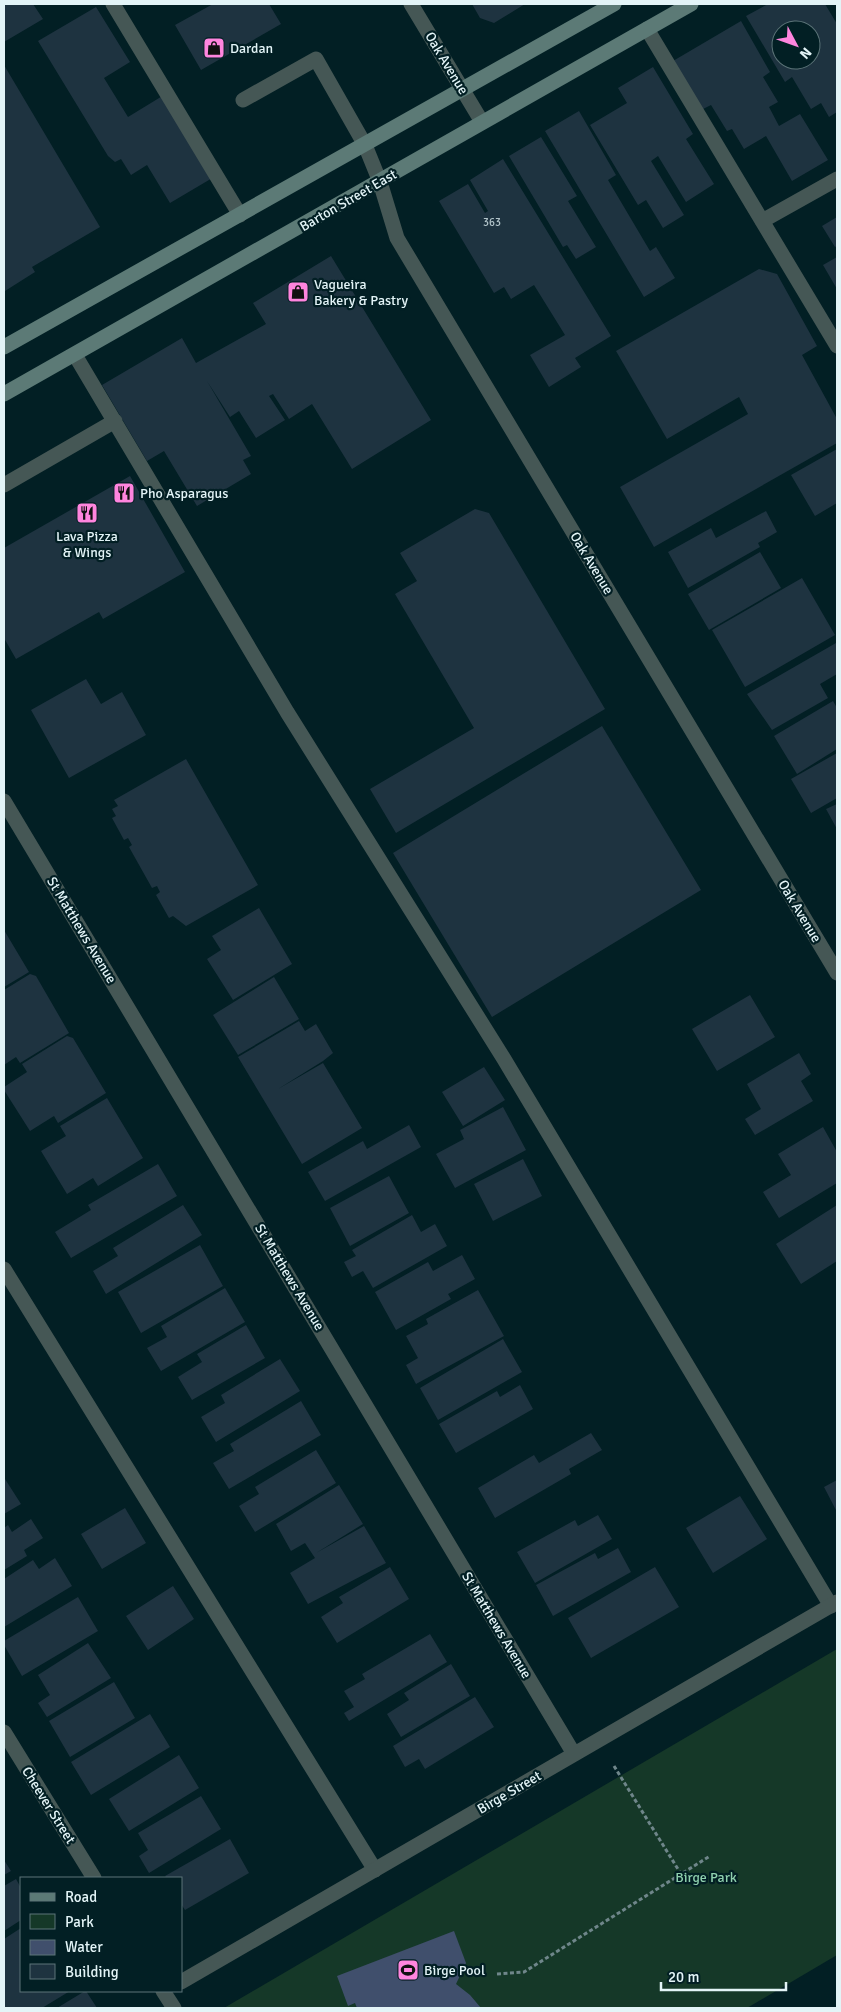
<svg xmlns="http://www.w3.org/2000/svg" width="841" height="2012" font-family="Signika,sans-serif">
  <style>
    .green { fill: #153828 }
    .water { fill: #404f6c }
    .building { fill: #1e3340; fill-rule: evenodd }
    .lines { fill: none; stroke-linecap: round; stroke-linejoin: round }
    .path { stroke: #6f868a; stroke-width: 3; stroke-dasharray: 4 2.5; stroke-linecap: butt }
    .lane { stroke: #455755; stroke-width: 15 }
    .street { stroke: #455755; stroke-width: 15 }
    .secondary { stroke: #5c7a76; stroke-width: 15 }
    .labels { text-anchor: middle; stroke-width: 4.5; stroke-linejoin: round; paint-order: stroke }
    .number-label { font-size: 11px; fill: #b2c4c9 }
    .poi-label { font-size: 14px; fill: #e3f4f7; stroke: #021f24; text-anchor: start }
    .street-label { font-size: 14px; fill: #e3f4f7; stroke: #021f24 }
    .park-label { font-size: 14px; fill: #8fd0ae; stroke: #021f24 }
  </style>
  <rect width="100%" height="100%" fill="#021f24"/>
  <!-- green -->
  <path class="green" d="M837,1649V1955L747,2008H224Z"/>
  <!-- water -->
  <path class="water" d="M454,1931L466,1963L456,1984L470,1995L481,2008H357L355,2003L348,2006L337,1976Z"/>
  <!-- building -->
  <path class="building" d="M4,4H33L43,19L4,42Z
    M213,4H269L281,24L201,70L175,25Z
    M472,4H525L494,23L480,18Z
    M768,4H825L837,24V112L829,117L821,103L811,109L792,77L785,82L746,16ZM781,30H811V60H781Z
    M96,7L130,62L104,78L128,117L164,95L214,177L170,203L147,165L131,175L121,159L115,162L108,156L38,41Z
    M741,21L770,72L763,77L778,102L769,107L779,126L800,114L828,160L792,181L766,136L744,149L732,129L727,131L711,105L701,110L673,61Z
    M4,65L100,227L32,267L35,272L5,291Z
    M653,67L693,134L686,139L714,184L686,202L658,156L651,161L684,215L663,228L646,200L638,205L590,125L627,103L618,88Z
    M579,111L616,175L608,180L650,251L656,247L675,278L644,297L545,131Z
    M541,137L577,196L568,201L596,247L576,259L567,245L563,247L509,156Z
    M503,159L611,336L575,358L581,367L549,387L530,355L565,335L534,285L511,299L504,287L494,293L439,201L468,184L485,213L488,211L470,180Z
    M837,217V246L835,247L822,226Z
    M331,256L431,420L352,469L312,404L289,419L273,394L269,396L285,420L256,438L239,411L230,417L207,381L251,456L243,460L251,474L197,506L164,451L147,461L102,385L182,338L196,363L266,324L253,303Z
    M837,257V289L823,265Z
    M759,269L777,274L817,346L802,355L837,419V443L654,547L620,487L748,414L739,397L667,439L616,351Z
    M837,449V503L815,516L791,475Z
    M130,476L185,572L103,619L99,612L16,659L4,638V548Z
    M475,509L489,513L605,709L396,833L370,789L474,728L395,594L417,581L400,553Z
    M766,511L777,532L758,543L760,547L688,588L668,552L711,528L716,538Z
    M760,552L781,588L709,630L688,594Z
    M802,578L835,635L745,687L712,630Z
    M836,643L837,674L820,684L828,698L772,730L747,694Z
    M86,679L101,704L122,692L146,735L69,778L31,710Z
    M833,701L837,708V749L797,774L774,736Z
    M602,726L701,890L492,1017L393,853Z
    M837,753V798L811,813L791,779Z
    M186,759L258,885L186,926L173,916L169,918L156,895L160,892L157,886L152,888L129,847L132,845L128,838L124,840L112,818L116,816L112,809L118,806L114,800Z
    M837,804V829L826,809Z
    M259,908L292,964L233,1000L207,959L221,950L212,936Z
    M4,930L29,972L4,987Z
    M30,974L36,976L69,1033L20,1063L16,1057L4,1065V990Z
    M274,977L299,1019L238,1055L213,1015Z
    M750,995L775,1037L717,1071L692,1029Z
    M299,1021L305,1031L316,1024L333,1053L323,1061L278,1089L323,1063L362,1128L302,1164L238,1057Z
    M67,1036L73,1038L106,1093L58,1123L54,1116L30,1131L4,1090V1087L27,1072L22,1064Z
    M799,1053L811,1074L801,1081L813,1101L755,1135L745,1119L761,1109L747,1084Z
    M484,1067L505,1100L463,1126L442,1092Z
    M107,1098L143,1158L98,1186L93,1178L67,1194L41,1151L66,1136L60,1126Z
    M503,1107L526,1150L455,1188L436,1154L464,1139L460,1130Z
    M409,1125L421,1147L325,1201L308,1172L363,1141L367,1149Z
    M823,1127L837,1152V1183L779,1218L763,1192L791,1175L778,1154Z
    M523,1159L542,1196L493,1221L474,1184Z
    M158,1164L177,1196L71,1258L55,1232L91,1210L88,1205Z
    M389,1176L409,1213L350,1246L330,1208Z
    M183,1205L202,1235L106,1294L93,1271L118,1256L113,1248Z
    M837,1205V1261L801,1284L776,1244Z
    M412,1215L421,1232L435,1224L447,1246L373,1288L363,1271L352,1277L344,1262L356,1256L352,1250Z
    M200,1245L223,1286L141,1333L118,1292Z
    M462,1255L475,1279L448,1294L451,1299L396,1330L375,1292L428,1262L433,1271Z
    M225,1288L245,1322L161,1371L147,1348L167,1337L161,1326Z
    M478,1290L504,1336L416,1384L406,1365L418,1358L406,1336L428,1324L426,1319Z
    M246,1325L265,1358L192,1400L178,1377L202,1362L197,1354Z
    M503,1339L522,1372L438,1420L420,1388Z
    M280,1359L300,1391L216,1442L201,1417L225,1403L221,1395Z
    M520,1385L533,1409L456,1453L439,1424L497,1391L500,1397Z
    M301,1401L321,1435L229,1489L213,1463L234,1451L230,1444Z
    M591,1433L602,1450L569,1469L571,1474L495,1518L478,1488L534,1455L539,1463Z
    M316,1450L336,1483L255,1532L239,1506L259,1494L255,1487Z
    M4,1479H5L21,1504L4,1514Z
    M837,1480V1512L824,1487Z
    M339,1485L363,1524L316,1553L364,1526L386,1563L308,1604L290,1573L315,1558L305,1543L291,1551L276,1524Z
    M740,1496L767,1539L713,1573L686,1528Z
    M125,1508L146,1543L102,1569L81,1534Z
    M598,1515L612,1539L535,1583L517,1552L575,1520L578,1526Z
    M31,1519L43,1538L24,1550L27,1556L4,1570V1528L8,1525L12,1532Z
    M618,1548L631,1572L553,1616L536,1585L595,1553L598,1559Z
    M55,1558L72,1586L4,1627V1579L33,1560L39,1569Z
    M390,1567L409,1599L337,1643L321,1617L343,1603L339,1597Z
    M655,1567L679,1607L591,1658L568,1618Z
    M173,1586L194,1619L148,1650L126,1616Z
    M78,1597L98,1631L22,1676L4,1645V1641Z
    M430,1634L447,1662L349,1721L344,1713L354,1707L344,1691L365,1679L362,1674Z
    M88,1643L111,1678L47,1717L38,1703L50,1695L38,1675Z
    M451,1664L470,1696L401,1737L387,1714L409,1700L404,1693Z
    M114,1682L135,1718L70,1757L49,1721Z
    M475,1697L494,1727L425,1769L419,1759L405,1767L393,1746Z
    M150,1714L170,1747L91,1795L71,1762Z
    M179,1755L199,1788L129,1831L109,1799Z
    M201,1796L221,1829L149,1873L139,1856L148,1850L138,1833Z
    M230,1839L249,1873L185,1910L181,1904V1878H167L165,1876Z
    M4,1860L11,1871L4,1875Z
    M16,1879L21,1888V1920L4,1931V1886Z
    M21,1928V1991H70L42,2008H4V2000L5,1999L4,1996V1939Z
    M86,1991L97,2008H57L85,1991Z"/>
  <g class="lines">
    <!-- path -->
    <path class="path" d="M614,1766L681,1874
      M497,1974L524,1972L710,1856"/>
    <!-- lane -->
    <path class="lane" d="M113,4L240,215
      M647,29L837,346
      M243,100L316,59L365,145
      M762,221L837,179
      M75,355L287,712L504,1059L831,1606
      M4,485L115,421
      M4,1269L375,1870"/>
    <!-- street -->
    <path class="street" d="M411,4L482,122
      M365,145L380,182L397,238L837,973
      M4,801L574,1754
      M4,1732L94,1878
      M181,1982L837,1602
      M163,1991L174,2008"/>
    <!-- secondary -->
    <path class="secondary" d="M4,347L614,4
      M4,394L691,4"/>
  </g>
  <!-- icons -->
  <defs>
    <g id="shop-square" transform="scale(1.125)"><rect x="-9" y="-9" width="18" height="18" rx="4" fill="#ff85de" stroke="#021f24"/><path d="M-5-2.5h2.3a2.7 3.5 0 0 1 5.4 0H5L5.5 6h-11ZM-1.5-2.5h3a1.5 2.3 0 0 0-3 0Z" fill="#111"/></g>
    <g id="restaurant-square" transform="scale(1.125)"><rect x="-9" y="-9" width="18" height="18" rx="4" fill="#ff85de" stroke="#021f24"/><path d="M-5-6h1v4h1v-4h1v4h1v-4h1v5L-1.5 .5V6h-2V.5L-5-1ZM5-6V6H3V1.5H1.5Q1.5-4 5-6Z" fill="#111"/></g>
    <g id="stadium-square" transform="scale(1.125)"><rect x="-9" y="-9" width="18" height="18" rx="4" fill="#ff85de" stroke="#021f24"/><path d="M0-5a6.5 5 0 1 0 0 10a6.5 5 0 1 0 0-10ZM-3.5-1.8h7v3.6h-7Z" fill="#111"/></g>
  </defs>
  <g fill-rule="evenodd">
    <use href="#shop-square" x="214" y="48"/>
    <use href="#shop-square" x="298" y="292"/>
    <use href="#restaurant-square" x="124" y="493"/>
    <use href="#restaurant-square" x="87" y="513"/>
    <use href="#stadium-square" x="408" y="1970"/>
  </g>
  <g class="labels">
    <!-- number labels -->
    <g class="number-label">
      <text x="492" y="226">363</text>
    </g>
    <!-- poi labels -->
    <g class="poi-label">
      <text x="230" y="53">Dardan</text>
      <text x="314" y="289">Vagueira<tspan x="314" dy="16">Bakery &amp; Pastry</tspan></text>
      <text x="140" y="498">Pho Asparagus</text>
      <text x="87" y="541" text-anchor="middle">Lava Pizza<tspan x="87" dy="16">&amp; Wings</tspan></text>
      <text x="424" y="1975">Birge Pool</text>
    </g>
    <!-- street labels -->
    <g class="street-label">
      <text transform="translate(447 63) rotate(59)" y="5">Oak Avenue</text>
      <text transform="translate(348 200) rotate(-30)" y="5">Barton Street East</text>
      <text transform="translate(592 563) rotate(59)" y="5">Oak Avenue</text>
      <text transform="translate(800 911) rotate(59)" y="5">Oak Avenue</text>
      <text transform="translate(82 930) rotate(59)" y="5">St Matthews Avenue</text>
      <text transform="translate(290 1277) rotate(59)" y="5">St Matthews Avenue</text>
      <text transform="translate(497 1625) rotate(59)" y="5">St Matthews Avenue</text>
      <text transform="translate(509 1792) rotate(-30)" y="5">Birge Street</text>
      <text transform="translate(49 1805) rotate(58)" y="5">Cheever Street</text>
    </g>
    <!-- park labels -->
    <g class="park-label">
      <text x="706" y="1882">Birge Park</text>
    </g>
  </g>
  <!-- border -->
  <rect width="841" height="2012" fill="none" stroke="#e3f4f7" stroke-width="10"/>
  <!-- legend -->
  <rect x="20" y="1877" width="162" height="115" fill="#021f24" stroke="#5c7478"/>
  <rect x="30" y="1893" width="25" height="8" fill="#5c7a76" stroke="#5c7478"/>
  <text x="65" y="1902" font-size="15" fill="#e3f4f7">Road</text>
  <rect x="30" y="1914" width="25" height="15" fill="#153828" stroke="#5c7478"/>
  <text x="65" y="1927" font-size="15" fill="#e3f4f7">Park</text>
  <rect x="30" y="1940" width="25" height="15" fill="#404f6c" stroke="#5c7478"/>
  <text x="65" y="1952" font-size="15" fill="#e3f4f7">Water</text>
  <rect x="30" y="1964" width="25" height="15" fill="#1e3340" stroke="#5c7478"/>
  <text x="65" y="1977" font-size="15" fill="#e3f4f7">Building</text>
  <!-- north arrow -->
  <g transform="translate(796 45) rotate(131)"><circle r="24" fill="#021f24" stroke="#5c7478"/>
  <path d="M0-4L9 19L0 12L-9 19Z" fill="#ff85de"/>
  <text y="-8" font-size="14" font-weight="bold" text-anchor="middle" fill="#e3f4f7">N</text>
  </g>
  <!-- scale -->
  <path d="M661 1982v8h125v-8" fill="none" stroke="#e3f4f7" stroke-width="2.5"/>
  <text x="668" y="1982" font-size="15" fill="#e3f4f7" stroke="#021f24" stroke-width="4" paint-order="stroke">20 m</text>
</svg>
